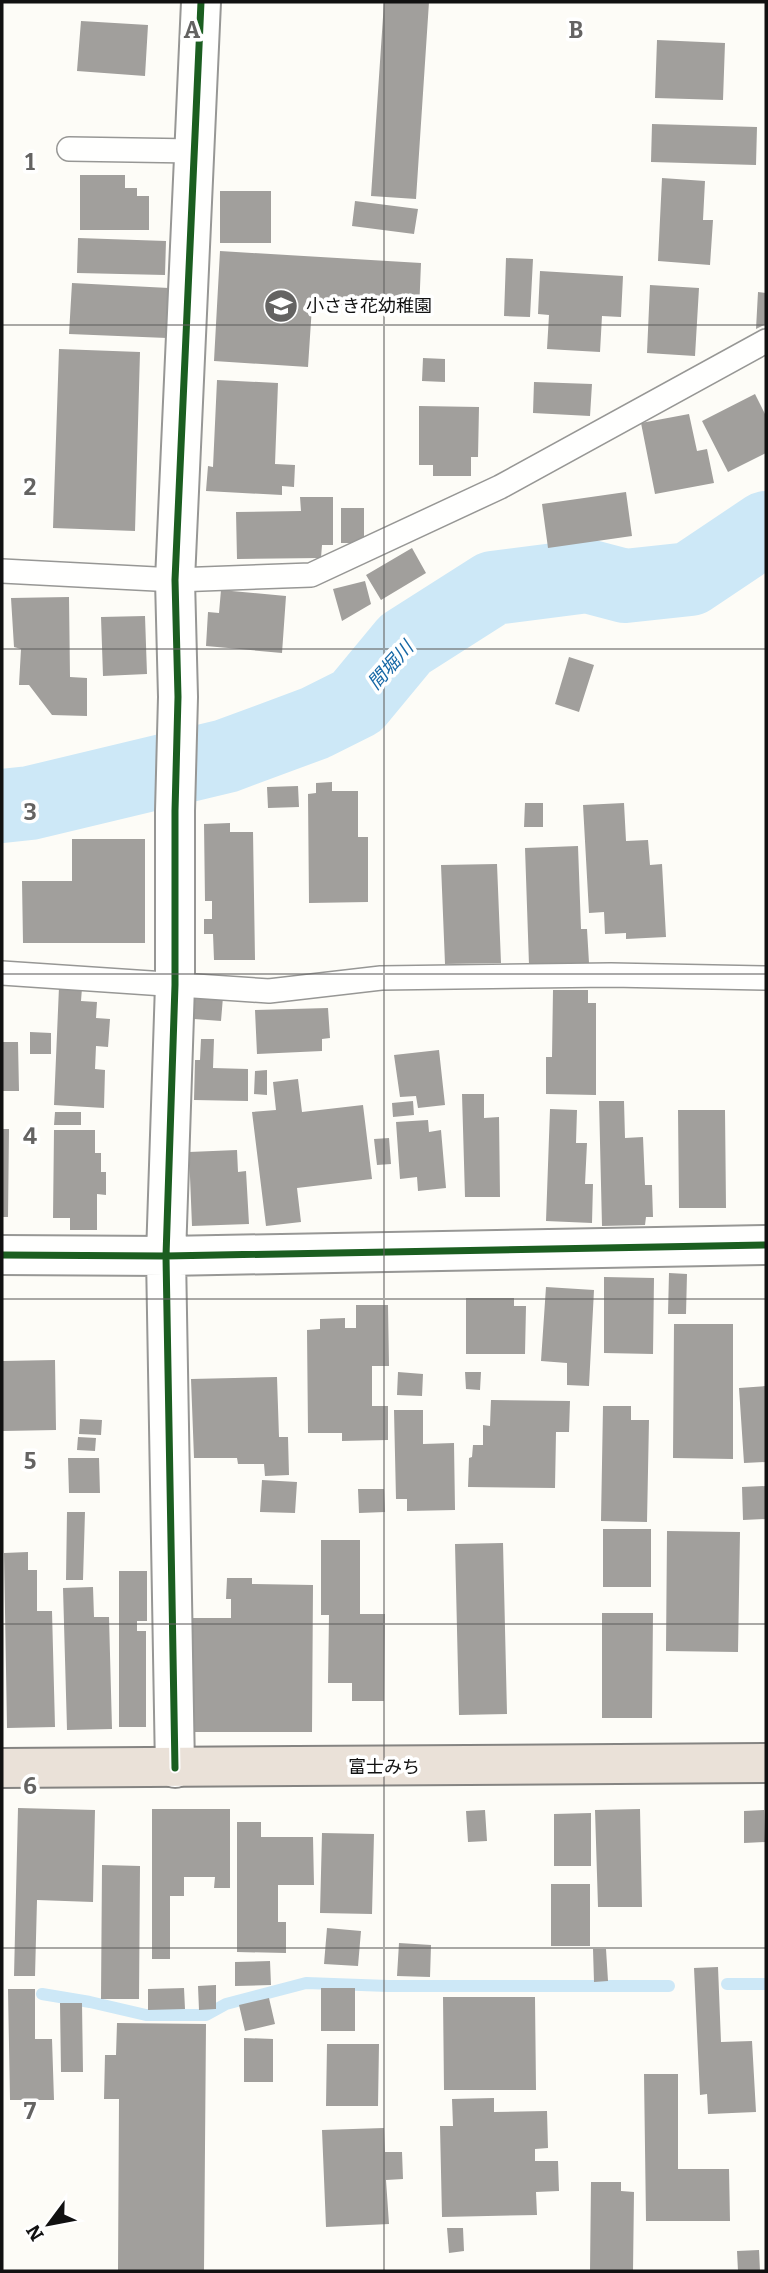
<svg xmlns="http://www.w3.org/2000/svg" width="768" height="2273" font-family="Bitter,'Noto Sans JP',serif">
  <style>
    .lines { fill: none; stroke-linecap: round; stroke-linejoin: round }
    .stream { stroke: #cde8f7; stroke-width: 12 }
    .river { stroke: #cde8f7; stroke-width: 74 }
    .building { fill: #a19f9c }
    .lane-casing { stroke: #979795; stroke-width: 26 }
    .street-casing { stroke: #979795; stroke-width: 42 }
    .highway-casing { stroke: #858482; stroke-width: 42 }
    .lane { stroke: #fffffe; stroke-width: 23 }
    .street { stroke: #fffffe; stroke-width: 38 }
    .highway { stroke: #eae1d8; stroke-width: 38 }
    .cycleway-casing { stroke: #fff; stroke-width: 11 }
    .cycleway { stroke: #1b5e20; stroke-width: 7 }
    .grid { fill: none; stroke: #646362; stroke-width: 2; stroke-opacity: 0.55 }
    .labels { text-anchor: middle; stroke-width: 7; stroke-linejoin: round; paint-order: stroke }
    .poi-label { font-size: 18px; fill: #111; stroke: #fff; text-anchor: start }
    .street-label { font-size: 18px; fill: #111; stroke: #fff }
    .water-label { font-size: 19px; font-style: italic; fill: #1768a6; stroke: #fff }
    .grid-label { font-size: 23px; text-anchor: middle; font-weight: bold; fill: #646362; stroke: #fff; stroke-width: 7; stroke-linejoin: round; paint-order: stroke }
  </style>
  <rect width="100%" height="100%" fill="#fdfcf7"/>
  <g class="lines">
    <!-- stream -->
    <path class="stream" d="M727,1984H766
      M42,1994L90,2002L146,2015H206L226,2004L306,1983L388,1986H669"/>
    <!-- river -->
    <path class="river" d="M2,806L30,803L226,756L315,723L357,702L405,644L493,588L587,576L625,586L690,579L766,528"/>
  </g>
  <!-- building -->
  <path class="building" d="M384,2H429L416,199L371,196Z
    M81,21L148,25L145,76L77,71Z
    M657,40L725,43L723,100L655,98Z
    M652,124L757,127L756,165L651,162Z
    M80,175H125V188H137V196H149V230H80Z
    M662,178L705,181L703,220H713L710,265L658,261Z
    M220,191H271V243H220Z
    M355,201L418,209L414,234L352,226Z
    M78,238L166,241L165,275L77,273Z
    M220,251L421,263L419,312L312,306L308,367L214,361Z
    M506,258L533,259L530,317L504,316Z
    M540,271L623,276L621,317L602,316L600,352L547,349L549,315L538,314Z
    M72,283L169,288L167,338L69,334Z
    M650,285L699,288L695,356L647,353Z
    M758,292L766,293V324L756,329Z
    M59,349L140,352L135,531L53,528Z
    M423,358L445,359V382L422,381Z
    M217,380L278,383L275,464L295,465L294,487L282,486V495L206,491L208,466L213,467Z
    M534,382L592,384L590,416L533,413Z
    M755,394L766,416V453L728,472L702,421Z
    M419,406L479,407L478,457H471V476H433V465H419Z
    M689,414L697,451L707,449L714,483L655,494L641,423Z
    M626,492L632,536L548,548L542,504Z
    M300,497H333V545H322L321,558L237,559L236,512L301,511Z
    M341,508H364V543H341Z
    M412,548L426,573L381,600L366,575Z
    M365,581L371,604L342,621L333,589Z
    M221,590L286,596L282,653L206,646L208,612L219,613Z
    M69,597L70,677L87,678V716L52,715L29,685H19L21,649L14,647L11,598Z
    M145,616L147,674L103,676L101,617Z
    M569,657L594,665L579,712L555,704Z
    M332,782V791H358V837H368V902L309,903L308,794L316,793V783Z
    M298,786L299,807L268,808L267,787Z
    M525,803H543V827H524Z
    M624,803L626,841L648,840L650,865L662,864L666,937L626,939V933L605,934L604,912L589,913L583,805Z
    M230,823V832H253L255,960H214L213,934H204V919H212V901H205L204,824Z
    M72,839H145V943H23L22,881H72Z
    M578,846L581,929H587L589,963L529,965L525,848Z
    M497,864L501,963L445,964L441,865Z
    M59,987L82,988L81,1001L97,1002L96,1018L110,1019L108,1047L96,1046L95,1069L105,1070L104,1108L54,1105Z
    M553,990H588V1003H596V1095L546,1094V1057H552Z
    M195,996L223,997L221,1021L194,1019Z
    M328,1008L330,1038L322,1039V1051L257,1054L255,1010Z
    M30,1032L51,1033V1054H30Z
    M201,1039H214L213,1068L248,1069V1101L194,1100L195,1060H200Z
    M2,1042H18L19,1091H2Z
    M439,1050L445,1105L418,1108L416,1096L400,1097L394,1055Z
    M267,1070V1095L254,1094L255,1071Z
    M298,1079L302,1112L363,1105L372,1179L297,1188L301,1222L266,1226L252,1112L276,1110L273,1082Z
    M462,1094H484V1118L499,1117L500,1197H465Z
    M413,1101L414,1115L393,1117L392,1103Z
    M599,1101H624L625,1138L643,1137L645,1185H652L653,1217H646L645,1225L602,1226Z
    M550,1109L577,1110L576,1143H587L585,1184H593L592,1223L546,1221Z
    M678,1110H725L726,1208H679Z
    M55,1112H81V1125H54Z
    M428,1120L429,1132L441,1130L446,1188L418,1191L417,1177L400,1179L396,1122Z
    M2,1129H9L8,1217H2Z
    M54,1130H95V1153H101V1172H106V1195L97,1194V1230H70V1218H53Z
    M389,1138L391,1164L377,1165L374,1139Z
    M237,1150L238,1172L246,1171L249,1224L192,1226L189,1152Z
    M669,1273L687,1274L686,1314H668Z
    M604,1277L654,1278L653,1354L604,1353Z
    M546,1287L594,1290L589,1386L567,1385V1363L541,1361Z
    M466,1298H514V1306H526L525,1354H466Z
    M356,1305H388L389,1366H372V1406H388V1440L342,1441V1433H308L307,1330L320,1329V1319L345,1318V1328H356Z
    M674,1324H733V1459L673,1458Z
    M55,1360L56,1430L3,1431V1361Z
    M398,1372L423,1374L422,1396L397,1395Z
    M465,1372H481L480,1390L466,1389Z
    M277,1377L279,1437H288L289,1475L265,1476L264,1464H238L237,1458H194L191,1379Z
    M766,1386V1462L744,1463L739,1388Z
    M491,1400L570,1401L569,1432H556L555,1488L468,1487L469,1458L472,1457L473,1445H483V1425L490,1426Z
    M603,1406H631V1420H649L647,1522L601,1521Z
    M394,1410H423V1444L454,1443L455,1510L407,1511V1499H396Z
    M80,1419L102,1420L101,1435L79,1434Z
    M78,1437L96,1438L95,1451L77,1450Z
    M68,1458H99L100,1493H69Z
    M262,1480L297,1482L295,1513L260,1512Z
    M766,1486V1519L743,1520L742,1487Z
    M358,1489H384L385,1512L359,1513Z
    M67,1512H85L83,1580H66Z
    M603,1529H651V1587H603Z
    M667,1531L740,1532L738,1652L666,1651Z
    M321,1540H360V1614H385L384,1701H352V1683H328L329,1615H321Z
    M503,1543L507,1714L459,1715L455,1544Z
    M28,1552V1570H37V1611H52L55,1727L7,1728L4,1553Z
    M119,1571H147V1621H137V1631H146V1727H119Z
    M227,1578H252V1584L313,1585L312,1732H191V1618H231V1599H226Z
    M93,1587L94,1617H109L112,1729L67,1730L63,1588Z
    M602,1613H653L652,1718H602Z
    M18,1808L95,1810L93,1902L37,1900L35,1976H14Z
    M152,1809H230V1888H214L215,1877H184V1896H170V1959H152Z
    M640,1809L642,1907H598L595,1810Z
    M485,1810L487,1841L468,1842L466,1811Z
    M764,1810L765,1842L744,1843V1811Z
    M591,1813V1866H554V1814Z
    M237,1822H261V1837H313L314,1885H278V1922H286V1953L237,1952Z
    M322,1833L374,1834L372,1914L320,1913Z
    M102,1865L140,1866L139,1999H101Z
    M551,1884H590V1946H551Z
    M327,1928L361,1931L358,1966L324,1964Z
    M399,1943L431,1945L430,1977L397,1976Z
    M593,1949H606L608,1981L594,1982Z
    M270,1961L271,1985L235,1986V1962Z
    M718,1967L721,2042L752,2041L756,2112L708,2114L707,2094L700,2095L694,1968Z
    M216,1985V2009L199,2010L198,1986Z
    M184,1988L185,2009L148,2010V1989Z
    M321,1988H355V2031H321Z
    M8,1989H35V2039H52L54,2100H10Z
    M443,1997H535L536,2090H444Z
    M269,1998L275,2024L245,2031L239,2005Z
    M60,2003H82L83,2072H61Z
    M117,2023L206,2024L204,2271H118L119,2099H104L105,2055H116Z
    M244,2038L273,2039V2082H244Z
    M327,2044H379L378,2106H326Z
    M644,2074H678V2169H729L730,2221H646Z
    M494,2098V2112L547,2111L548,2148L535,2149V2161H558L559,2191L536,2192L537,2215L442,2217L440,2126H453L452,2099Z
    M384,2128L385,2152H402L403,2179L386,2180L389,2224L326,2227L322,2130Z
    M591,2182H621V2191L634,2192L633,2271H590Z
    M447,2228H463L464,2251L449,2253Z
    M759,2250L760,2271H738L737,2251Z"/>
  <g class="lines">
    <!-- lane casing -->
    <g class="lane-casing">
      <path id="lane" d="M69,149L194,151
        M2,571L175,580L311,575L500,487L766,341
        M2,973L269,991L381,978L611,975L766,978"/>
    </g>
    <!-- street casing -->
    <g class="street-casing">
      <path id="street" d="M2,1255L166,1256L766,1245
        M175,1768L166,1256L175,985V811L178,697L175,580L201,2"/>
    </g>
    <!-- highway casing -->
    <g class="highway-casing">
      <path id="highway" d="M2,1768L766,1763"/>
    </g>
    <!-- lane -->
    <use href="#lane" class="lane"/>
    <!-- street -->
    <use href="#street" class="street"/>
    <!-- highway -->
    <use href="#highway" class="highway"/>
    <!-- cycleway casing -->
    <g class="cycleway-casing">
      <path id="cycleway" d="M2,1255L166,1256L766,1245
        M175,1768L166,1256L175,985V811L178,697L175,580L201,2"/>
    </g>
    <!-- cycleway -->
    <use href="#cycleway" class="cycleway"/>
  </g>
  <!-- grid -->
  <path class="grid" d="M384,2V2271M2,325H766M2,649H766M2,974H766M2,1299H766M2,1624H766M2,1948H766"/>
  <!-- icons -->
  <defs>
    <g id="school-disc" transform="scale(1.75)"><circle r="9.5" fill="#646362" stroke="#fff"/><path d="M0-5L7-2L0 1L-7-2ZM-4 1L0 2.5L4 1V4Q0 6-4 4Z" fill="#fff"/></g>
  </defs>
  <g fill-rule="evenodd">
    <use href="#school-disc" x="281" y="306"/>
  </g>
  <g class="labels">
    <!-- poi labels -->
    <g class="poi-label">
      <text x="306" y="312">小さき花幼稚園</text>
    </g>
    <!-- street labels -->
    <g class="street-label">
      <text x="384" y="1773">富士みち</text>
    </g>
    <!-- water labels -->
    <g class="water-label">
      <text transform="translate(390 665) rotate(-48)" y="7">間堀川</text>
    </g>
  </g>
  <g class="grid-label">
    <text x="192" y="38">A</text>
    <text x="576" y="38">B</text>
    <text x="30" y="170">1</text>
    <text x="30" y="495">2</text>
    <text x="30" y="820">3</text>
    <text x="30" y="1144">4</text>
    <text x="30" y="1469">5</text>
    <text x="30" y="1794">6</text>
    <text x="30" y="2119">7</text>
  </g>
  <!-- border -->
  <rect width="768" height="2273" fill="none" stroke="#111111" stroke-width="7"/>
  <!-- north arrow -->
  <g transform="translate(49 2224) rotate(238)" stroke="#ffffff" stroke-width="5" paint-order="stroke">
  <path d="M0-5L12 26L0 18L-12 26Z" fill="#111111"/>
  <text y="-10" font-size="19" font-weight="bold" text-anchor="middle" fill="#111111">N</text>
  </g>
</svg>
